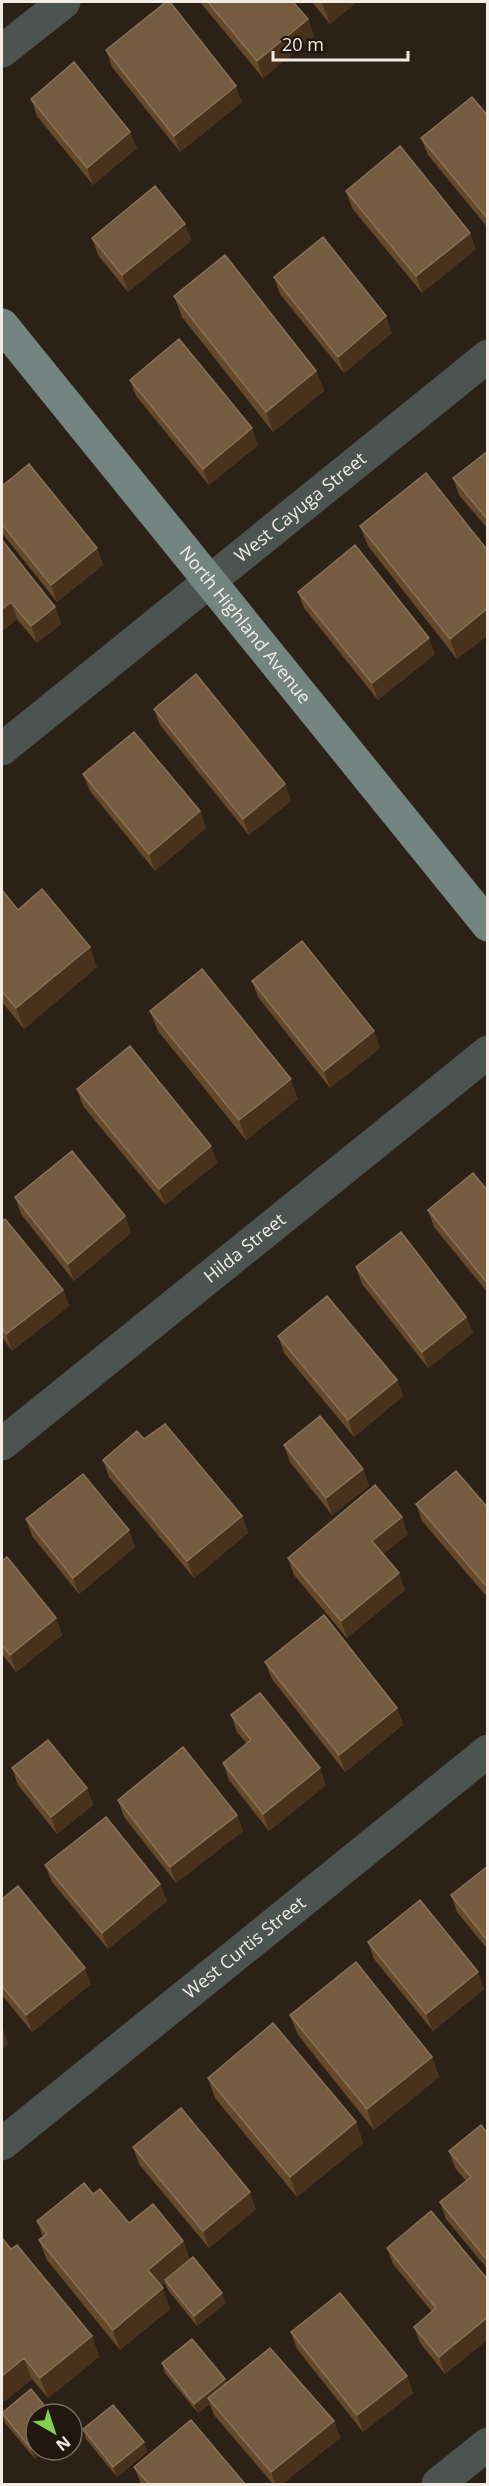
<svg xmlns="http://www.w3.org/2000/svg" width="489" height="2486" font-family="'Open Sans',sans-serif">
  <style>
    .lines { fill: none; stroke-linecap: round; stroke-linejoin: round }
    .minor { stroke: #4c5452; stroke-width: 33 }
    .tertiary { stroke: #4c5452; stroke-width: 33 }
    .primary { stroke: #748581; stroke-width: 33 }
    .wall { fill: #66492b }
    .shaded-wall { fill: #48321b }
    .building { fill: #755b3f; stroke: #887259; stroke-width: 1.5 }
    .labels { text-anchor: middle; stroke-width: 6; stroke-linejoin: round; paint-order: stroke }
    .street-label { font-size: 18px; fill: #f2ece5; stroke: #21170e }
  </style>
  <rect width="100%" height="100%" fill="#2b2117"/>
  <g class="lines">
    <!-- minor -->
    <g class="minor">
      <path d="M2,51L64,2"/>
      <path id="s1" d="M2,749L488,356"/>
      <path id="s2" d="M2,1444L488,1052"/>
      <path id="s3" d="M2,2144L488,1751"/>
    </g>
    <!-- tertiary -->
    <path class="tertiary" d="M438,2484L488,2444"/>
    <!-- primary -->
    <path class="primary" id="s4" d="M2,325L488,925"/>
  </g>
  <!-- wall -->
  <path class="wall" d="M200,2H293L308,19L314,36L263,78Z
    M312,2H357L330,24Z
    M106,50L242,102L180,152L112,67Z
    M31,99L137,148L93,185L37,116Z
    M488,116V228L428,155L421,138Z
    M346,191L476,249L422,293L352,208Z
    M92,238L192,240L128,292L98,255Z
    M274,277L392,333L344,373L280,294Z
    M174,296L316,371L324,391L273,432L182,317Z
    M130,380L258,445L209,485L136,396Z
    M488,451V529L459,495L453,478Z
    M2,486L97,548L103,565L57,602L2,533Z
    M360,526L488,551V635L457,659L368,546Z
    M2,540L55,607L61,624L37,643L17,619L2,631Z
    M298,592L435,654L378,700L304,608Z
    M154,709L285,784L291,801L249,835L160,725Z
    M83,774L200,811L206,828L155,871L90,791Z
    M2,890L18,910L97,967L24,1029L2,1002Z
    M252,981L380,1048L330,1088L258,997Z
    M150,1011L298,1099L246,1140L158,1031Z
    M77,1089L211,1146L217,1163L165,1205L83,1106Z
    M488,1191V1293L434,1227L428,1210Z
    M15,1197L125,1216L131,1233L74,1281L21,1214Z
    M2,1222L63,1290L69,1306L12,1351L2,1337Z
    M356,1267L466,1317L473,1333L428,1368L362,1284Z
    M278,1336L397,1380L403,1396L354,1437L284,1353Z
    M144,1439L242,1516L248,1533L194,1578L109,1477L103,1460Z
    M284,1445L363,1469L369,1486L332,1515L290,1462Z
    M416,1504L488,1508V1598L422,1521Z
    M26,1519L135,1547L79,1594L32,1536Z
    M408,1534L383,1554L405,1590L347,1638L294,1575L288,1558Z
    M2,1561L56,1618L62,1635L16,1672L2,1654Z
    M265,1662L397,1708L403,1725L345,1772L272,1679Z
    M231,1715L326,1785L269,1831L229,1780L223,1763L247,1744L237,1732Z
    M12,1768L87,1788L93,1805L57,1834L18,1785Z
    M118,1800L237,1815L243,1831L176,1883L124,1817Z
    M45,1865L160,1884L167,1901L108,1949L52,1882Z
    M488,1866V1950L457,1912L451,1895Z
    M2,1899L91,1984L32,2032L2,1995Z
    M368,1942L484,1989L433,2031L374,1959Z
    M290,2015L432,2057L439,2077L374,2130L298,2035Z
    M208,2078L356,2122L363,2143L297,2197L215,2098Z
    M488,2134V2270L446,2219L440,2202L466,2181L455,2168L449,2151Z
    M133,2147L256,2209L209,2248L139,2164Z
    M93,2194L129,2223L183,2241L190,2260L226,2303L197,2326L168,2290L165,2283L161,2286L170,2309L120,2350L47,2260L39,2240L43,2237L37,2221Z
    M2,2238L11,2249L92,2336L99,2357L48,2398L32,2379L2,2403Z
    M387,2248L488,2280V2339L445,2374L420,2343L414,2327L432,2312L393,2264Z
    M291,2332L407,2376L413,2393L363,2432L297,2349Z
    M162,2363L225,2379L226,2383L334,2421L340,2438L282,2484H273L214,2415L210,2404L198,2413L165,2373Z
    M31,2389L35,2459L5,2423L2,2413Z
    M83,2429L144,2442L147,2452L117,2477L86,2439Z
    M134,2467L245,2484H141Z"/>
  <!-- shaded-wall -->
  <path class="shaded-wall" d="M324,2H357L330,24L322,3Z
    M308,19L314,36L263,78L257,61Z
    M236,86L242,102L180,152L174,136Z
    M130,132L137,148L93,185L87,168Z
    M185,224L192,240L128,292L122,275Z
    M470,233L476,249L422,293L416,276Z
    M386,316L392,333L344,373L338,357Z
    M316,371L324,391L273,432L266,412Z
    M252,428L258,445L209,485L203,469Z
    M97,548L103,565L57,602L51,585Z
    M11,602L17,619L2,631V609Z
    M55,607L61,624L37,643L31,626Z
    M488,608V635L457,659L450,639Z
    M429,638L435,654L378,700L372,683Z
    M285,784L291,801L249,835L243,819Z
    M200,811L206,828L155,871L149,854Z
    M90,947L97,967L24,1029L16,1008Z
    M374,1031L380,1048L330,1088L324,1071Z
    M291,1079L298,1099L246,1140L239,1120Z
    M211,1146L217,1163L165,1205L159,1189Z
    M125,1216L131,1233L74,1281L68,1264Z
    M63,1290L69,1306L12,1351L6,1334Z
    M466,1317L473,1333L428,1368L422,1352Z
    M397,1380L403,1396L354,1437L348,1420Z
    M363,1469L369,1486L332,1515L326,1498Z
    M242,1516L248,1533L194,1578L187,1561Z
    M402,1517L408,1534L378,1558L372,1541Z
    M129,1530L135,1547L79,1594L73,1578Z
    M399,1573L405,1590L347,1638L341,1621Z
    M56,1618L62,1635L16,1672L10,1655Z
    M397,1708L403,1725L345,1772L339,1755Z
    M320,1768L326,1785L269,1831L263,1814Z
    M87,1788L93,1805L57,1834L51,1817Z
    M237,1815L243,1831L176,1883L170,1867Z
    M160,1884L167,1901L108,1949L102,1933Z
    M85,1968L91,1984L32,2032L26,2015Z
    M478,1972L484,1989L433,2031L426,2014Z
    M2,2025L8,2044L2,2050Z
    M432,2057L439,2077L374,2130L367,2109Z
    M356,2122L363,2143L297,2197L290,2177Z
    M250,2192L256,2209L209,2248L203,2231Z
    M183,2241L191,2261L165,2280V2283L156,2291L148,2270Z
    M163,2288L170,2309L120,2350L113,2330Z
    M222,2293L226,2303L197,2326L194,2316Z
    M488,2317V2339L445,2374L439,2357Z
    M92,2336L99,2357L48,2398L40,2378Z
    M24,2358L32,2379L2,2403V2376Z
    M407,2376L413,2393L363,2432L357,2415Z
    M225,2379L228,2389L208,2398L210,2404L198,2413L194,2404Z
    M334,2421L340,2438L282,2484H275L271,2472Z
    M144,2442L147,2452L117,2477L113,2467Z
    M36,2445V2450H46L35,2459L31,2449Z"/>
  <!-- building -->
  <path class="building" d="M166,2H170L236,86L174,136L106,50Z
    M208,2H293L308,19L257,61Z
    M74,62L130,132L87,168L31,99Z
    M472,97L488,116V219L421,138Z
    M400,146L470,233L416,276L346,191Z
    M155,186L185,224L122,275L92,238Z
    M323,237L386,316L338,357L274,277Z
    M225,255L316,371L266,412L174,296Z
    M179,339L252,428L203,469L130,380Z
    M488,451V520L453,478Z
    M29,464L97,548L51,585L2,524V486Z
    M426,473L488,551V608L450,639L360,526Z
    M2,540L55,607L31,626L11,602L2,609Z
    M355,545L429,638L372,683L298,592Z
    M196,674L285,784L243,819L154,709Z
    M134,732L200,811L149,854L83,774Z
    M42,889L90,947L16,1008L2,991V890L18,910Z
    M302,941L374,1031L324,1071L252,981Z
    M202,969L291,1079L239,1120L150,1011Z
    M130,1046L211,1146L159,1189L77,1089Z
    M72,1151L125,1216L68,1264L15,1197Z
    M473,1173L488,1191V1284L428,1210Z
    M5,1219L63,1290L6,1334L2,1328V1222Z
    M401,1232L466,1317L422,1352L356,1267Z
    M327,1296L397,1380L348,1420L278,1336Z
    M320,1416L363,1469L326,1498L284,1445Z
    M165,1424L242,1516L187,1561L103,1460L137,1431L144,1439Z
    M456,1471L488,1508V1588L416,1504Z
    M83,1474L129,1530L73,1578L26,1519Z
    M375,1485L402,1517L372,1541L399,1573L341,1621L288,1558Z
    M7,1557L56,1618L10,1655L2,1645V1561Z
    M324,1615L397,1708L339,1755L265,1662Z
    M260,1693L320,1768L263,1814L223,1763L251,1740L231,1715Z
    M48,1740L87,1788L51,1817L12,1768Z
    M183,1747L237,1815L170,1867L118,1800Z
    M106,1817L160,1884L102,1933L45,1865Z
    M488,1866V1941L451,1895Z
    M18,1886L85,1968L26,2015L2,1986V1899Z
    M420,1900L478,1972L426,2014L368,1942Z
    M356,1962L432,2057L367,2109L290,2015Z
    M273,2023L356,2122L290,2177L208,2078Z
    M181,2108L250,2192L203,2231L133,2147Z
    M481,2125L488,2134V2261L440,2202L471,2177L449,2151Z
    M84,2183L93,2194L100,2189L129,2223L153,2204L183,2241L148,2270L163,2288L113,2330L39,2240L47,2234L37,2221Z
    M431,2211L488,2280V2317L439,2357L414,2327L436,2308L387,2248Z
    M2,2238L11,2249L17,2245L92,2336L40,2378L24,2358L2,2376Z
    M193,2257L222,2293L194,2316L165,2280Z
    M340,2293L407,2376L357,2415L291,2332Z
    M192,2339L225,2379L194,2404L162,2363Z
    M270,2348L334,2421L271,2472L208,2398Z
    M31,2389L51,2414H36V2445L31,2449L2,2413Z
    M113,2405L144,2442L113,2467L83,2429Z
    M191,2420L245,2484H149L134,2467Z"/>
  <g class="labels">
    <!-- street labels -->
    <g class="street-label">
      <text dy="6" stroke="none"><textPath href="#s1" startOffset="384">West Cayuga Street</textPath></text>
      <text dy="6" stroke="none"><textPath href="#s4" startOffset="386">North Highland Avenue</textPath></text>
      <text dy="6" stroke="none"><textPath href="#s2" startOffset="312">Hilda Street</textPath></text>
      <text dy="6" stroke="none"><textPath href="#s3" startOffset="312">West Curtis Street</textPath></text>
    </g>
  </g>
  <!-- border -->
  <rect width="489" height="2486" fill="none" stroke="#f2ece5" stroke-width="6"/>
  <!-- north arrow -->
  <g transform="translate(54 2432) rotate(141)"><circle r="28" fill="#21170e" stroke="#756c64" stroke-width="1.5"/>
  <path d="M0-4.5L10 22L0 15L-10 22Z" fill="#81d050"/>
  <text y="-9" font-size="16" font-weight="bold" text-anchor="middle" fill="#f2ece5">N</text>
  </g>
  <!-- scale -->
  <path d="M273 51v9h135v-9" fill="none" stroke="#f2ece5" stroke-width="3"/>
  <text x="282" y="51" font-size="18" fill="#f2ece5" stroke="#21170e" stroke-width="4.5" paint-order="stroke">20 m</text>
</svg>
